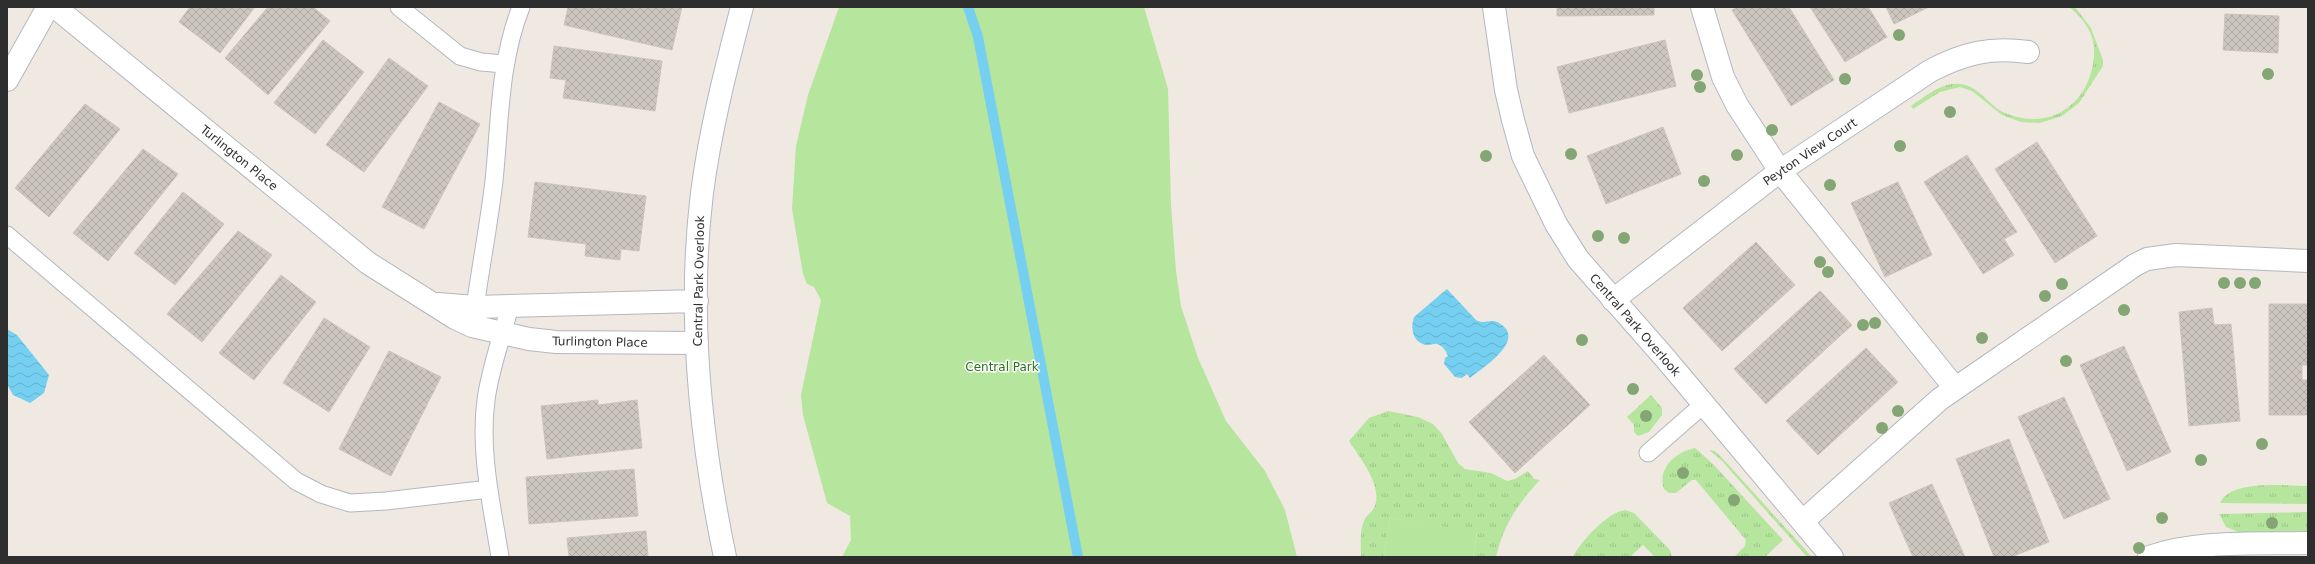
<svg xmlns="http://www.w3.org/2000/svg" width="2315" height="564" font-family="'DejaVu Sans',sans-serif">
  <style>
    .grass { fill: url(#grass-tufts) }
    .park { fill: #b6e59e }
    .water { fill: url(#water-waves) }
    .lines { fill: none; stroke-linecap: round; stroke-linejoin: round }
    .stream { stroke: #75cff0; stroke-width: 10 }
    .building { fill: url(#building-cross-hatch); stroke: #cbc5ba }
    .service-casing { stroke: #b4b7c1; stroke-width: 19 }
    .minor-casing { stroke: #b4b7c1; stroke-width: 24 }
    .service { stroke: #fff; stroke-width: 17 }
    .minor { stroke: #fff; stroke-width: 22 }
    .tree { fill: #84a574 }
    .labels { text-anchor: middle; stroke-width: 3; stroke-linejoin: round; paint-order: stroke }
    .street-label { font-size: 12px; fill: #2e2e2e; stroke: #fff }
    .park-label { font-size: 12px; fill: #2c6e1b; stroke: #fff }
  </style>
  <defs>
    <pattern id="grass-tufts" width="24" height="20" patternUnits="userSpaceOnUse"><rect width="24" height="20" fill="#b6e59e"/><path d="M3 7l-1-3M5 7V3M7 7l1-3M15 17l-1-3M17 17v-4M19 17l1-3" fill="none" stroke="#9dc588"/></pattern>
    <pattern id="water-waves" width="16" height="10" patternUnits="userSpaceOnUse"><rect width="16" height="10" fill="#75cff0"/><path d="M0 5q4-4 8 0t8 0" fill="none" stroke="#66b2ce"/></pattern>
    <pattern id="building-cross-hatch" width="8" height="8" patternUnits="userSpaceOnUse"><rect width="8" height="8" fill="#cbc7bf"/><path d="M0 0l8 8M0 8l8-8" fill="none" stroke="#afaba4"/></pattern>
  </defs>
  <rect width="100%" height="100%" fill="#efe9e1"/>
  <!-- grass -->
  <path class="grass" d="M2069,7H2075L2091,28L2103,60V66L2079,103L2062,116L2040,123L2021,122L2002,115L1972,91L1960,87L1940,92L1913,109L1911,106C1925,97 1941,82 1960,84C1980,86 1988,106 2005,113C2054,134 2096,98 2094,47C2093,31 2081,16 2069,7Z
    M1651,395L1662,408V415L1649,432L1638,436L1634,432V425L1627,417Z
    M1388,411L1418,417L1433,424L1442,434L1458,463L1465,469L1491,473L1507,481L1515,479L1528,471L1534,479L1540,480C1518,503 1503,526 1496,557H1473L1477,533L1390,518L1384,557H1361C1361,545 1359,528 1366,517C1368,514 1372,512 1374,508C1384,487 1360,458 1349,441L1369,418Z
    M1695,448L1713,464L1783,540L1765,557H1734L1745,546L1746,540L1696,480H1692L1676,493H1669L1664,489C1657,469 1675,452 1695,448Z
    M1709,450L1715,451L1725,461L1812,557H1807L1722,461Z
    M2308,486V504L2220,503C2231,479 2286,486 2308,486Z
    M1625,510L1634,513L1670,550L1672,557H1655L1643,545L1630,557H1573C1580,542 1608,512 1625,510Z
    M2308,512V531L2241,533L2226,527L2219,514Z"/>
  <!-- park -->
  <path class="park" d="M839,7H1144L1168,89L1171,205L1176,271L1181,306L1198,358L1226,421L1265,471L1285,510L1297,557H842L851,540L850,516L827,503L803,415L801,395L821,300L814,287L807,284L803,274L792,209L796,146L808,95Z
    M1390,518L1477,532L1473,557H1384Z"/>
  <!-- water -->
  <path class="water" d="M1447,289L1476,320C1483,325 1491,318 1499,323C1528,340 1482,368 1470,378L1467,374L1462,378L1455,377L1444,364L1445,358L1448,356C1446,351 1443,346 1437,344C1434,343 1431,345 1427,345C1413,343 1410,329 1414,317Z
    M7,329L17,335L49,375L44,393L30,403L13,395L7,384Z"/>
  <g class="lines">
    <!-- stream -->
    <path class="stream" d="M968,7L978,37L1078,557"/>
  </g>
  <!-- building -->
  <path class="building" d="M190,7H255L220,53L179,22Z
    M268,7H313L330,21L268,95L225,58Z
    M568,7H682L672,50L564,25Z
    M1557,7H1654V15L1557,16Z
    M1738,7H1789L1834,80L1791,106L1732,10Z
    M1810,7H1868L1887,37L1845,62Z
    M1886,7H1929L1894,24Z
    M2225,14L2279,16L2278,53L2223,50Z
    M323,40L364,72L315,134L274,103Z
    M1665,40L1676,86L1569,113L1557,67Z
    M554,46L662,61L655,111L563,98L566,80L550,78Z
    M389,58L428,86L364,172L326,145Z
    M439,102L480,124L424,229L382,207Z
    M85,104L120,129L49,217L15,188Z
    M1663,127L1681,174L1606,204L1587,156Z
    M2037,142L2097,236L2055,263L1995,169Z
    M143,149L178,174L108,261L73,233Z
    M1967,155L2017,232L2004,239L2014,255L1983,274L1924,182Z
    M535,182L646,196L639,251L621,249L620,260L585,256L586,244L528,237Z
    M1898,182L1932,255L1885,277L1851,203Z
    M183,192L224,224L175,285L134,253Z
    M238,231L272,255L202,342L167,314Z
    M1756,242L1795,285L1722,351L1683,308Z
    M281,275L316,302L254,380L219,353Z
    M1820,291L1852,325L1766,404L1734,369Z
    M2269,304H2308V365H2302V380H2308V415H2269Z
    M2212,308L2214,325L2231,324L2240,421L2189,426L2179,312Z
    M324,318L370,347L329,412L283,383Z
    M2124,346L2171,452L2127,471L2080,365Z
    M1866,348L1898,382L1818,455L1786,421Z
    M389,351L441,377L391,476L339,449Z
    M1544,355L1590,405L1515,473L1469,422Z
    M2064,397L2110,499L2064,519L2018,417Z
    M598,400V405L637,400L642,448L547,459L541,406Z
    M2009,439L2049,542L2011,557H1994L1956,459Z
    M634,469L638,516L529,524L526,477Z
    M1932,484L1965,557H1913L1889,503Z
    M646,531L648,557H569L567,538Z"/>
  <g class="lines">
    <!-- service casing -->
    <g class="service-casing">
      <path id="service" d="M399,7L460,56L481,62L504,64
        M7,235L296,481L321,494L350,503L386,501L489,489
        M475,307C481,265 489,223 494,181C500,122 499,63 521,7
        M1648,453L1704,404
        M500,557C492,506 479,452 486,400C490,369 502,337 510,306"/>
    </g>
    <!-- minor casing -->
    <g class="minor-casing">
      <path id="minor" d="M55,7L368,263L455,318L472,326L529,339L556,342L697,343
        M1494,7L1506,90L1513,120L1523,156L1556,224L1578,259L1665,358L1832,557
        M1702,7L1723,77L1737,105L1780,171L1955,388
        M7,80L48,7
        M1613,300L1780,171L1930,71C1964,53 1990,47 2028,52
        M438,304L475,307L697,301
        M1803,521L1940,399L2135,265L2147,259L2176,255L2308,261
        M725,557C700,438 687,315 702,193C710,131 726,68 742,7
        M2149,557C2198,540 2256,544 2308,543"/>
    </g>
    <!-- service -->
    <use href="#service" class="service"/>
    <!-- minor -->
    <use href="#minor" class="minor"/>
  </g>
  <!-- trees -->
  <g class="tree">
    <circle cx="1899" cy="35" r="6"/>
    <circle cx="2268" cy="74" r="6"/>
    <circle cx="1697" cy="75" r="6"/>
    <circle cx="1845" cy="79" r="6"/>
    <circle cx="1700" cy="87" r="6"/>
    <circle cx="1950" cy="112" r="6"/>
    <circle cx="1772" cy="130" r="6"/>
    <circle cx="1900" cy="146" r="6"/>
    <circle cx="1571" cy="154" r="6"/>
    <circle cx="1737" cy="155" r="6"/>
    <circle cx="1486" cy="156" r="6"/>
    <circle cx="1704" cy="181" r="6"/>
    <circle cx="1830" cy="185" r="6"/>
    <circle cx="1598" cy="236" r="6"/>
    <circle cx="1624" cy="238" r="6"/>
    <circle cx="1820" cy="262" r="6"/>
    <circle cx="1828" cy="272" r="6"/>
    <circle cx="2224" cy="283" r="6"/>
    <circle cx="2240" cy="283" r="6"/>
    <circle cx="2255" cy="283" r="6"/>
    <circle cx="2062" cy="284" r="6"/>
    <circle cx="2045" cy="296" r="6"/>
    <circle cx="2124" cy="310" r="6"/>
    <circle cx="1875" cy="323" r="6"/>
    <circle cx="1863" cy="325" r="6"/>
    <circle cx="1982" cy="338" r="6"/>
    <circle cx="1582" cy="340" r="6"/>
    <circle cx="2066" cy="361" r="6"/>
    <circle cx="1633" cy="389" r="6"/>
    <circle cx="1898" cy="411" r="6"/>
    <circle cx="1646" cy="416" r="6"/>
    <circle cx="1882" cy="428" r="6"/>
    <circle cx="2262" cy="444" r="6"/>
    <circle cx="2201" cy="460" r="6"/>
    <circle cx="1683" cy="473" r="6"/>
    <circle cx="1734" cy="500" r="6"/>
    <circle cx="2162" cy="518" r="6"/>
    <circle cx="2272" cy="523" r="6"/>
    <circle cx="2139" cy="548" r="6"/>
  </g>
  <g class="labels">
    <!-- street labels -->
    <g class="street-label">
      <text transform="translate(1810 152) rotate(-34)" y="4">Peyton View Court</text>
      <text transform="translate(239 158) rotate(39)" y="4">Turlington Place</text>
      <text transform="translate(699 281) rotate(-89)" y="4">Central Park Overlook</text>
      <text transform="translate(1635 325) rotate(49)" y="4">Central Park Overlook</text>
      <text transform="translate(600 342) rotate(1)" y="4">Turlington Place</text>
    </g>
    <!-- park labels -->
    <g class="park-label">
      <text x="1002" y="371">Central Park</text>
    </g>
  </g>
  <!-- border -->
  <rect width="2315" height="564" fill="none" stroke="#2e2e2e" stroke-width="16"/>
</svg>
